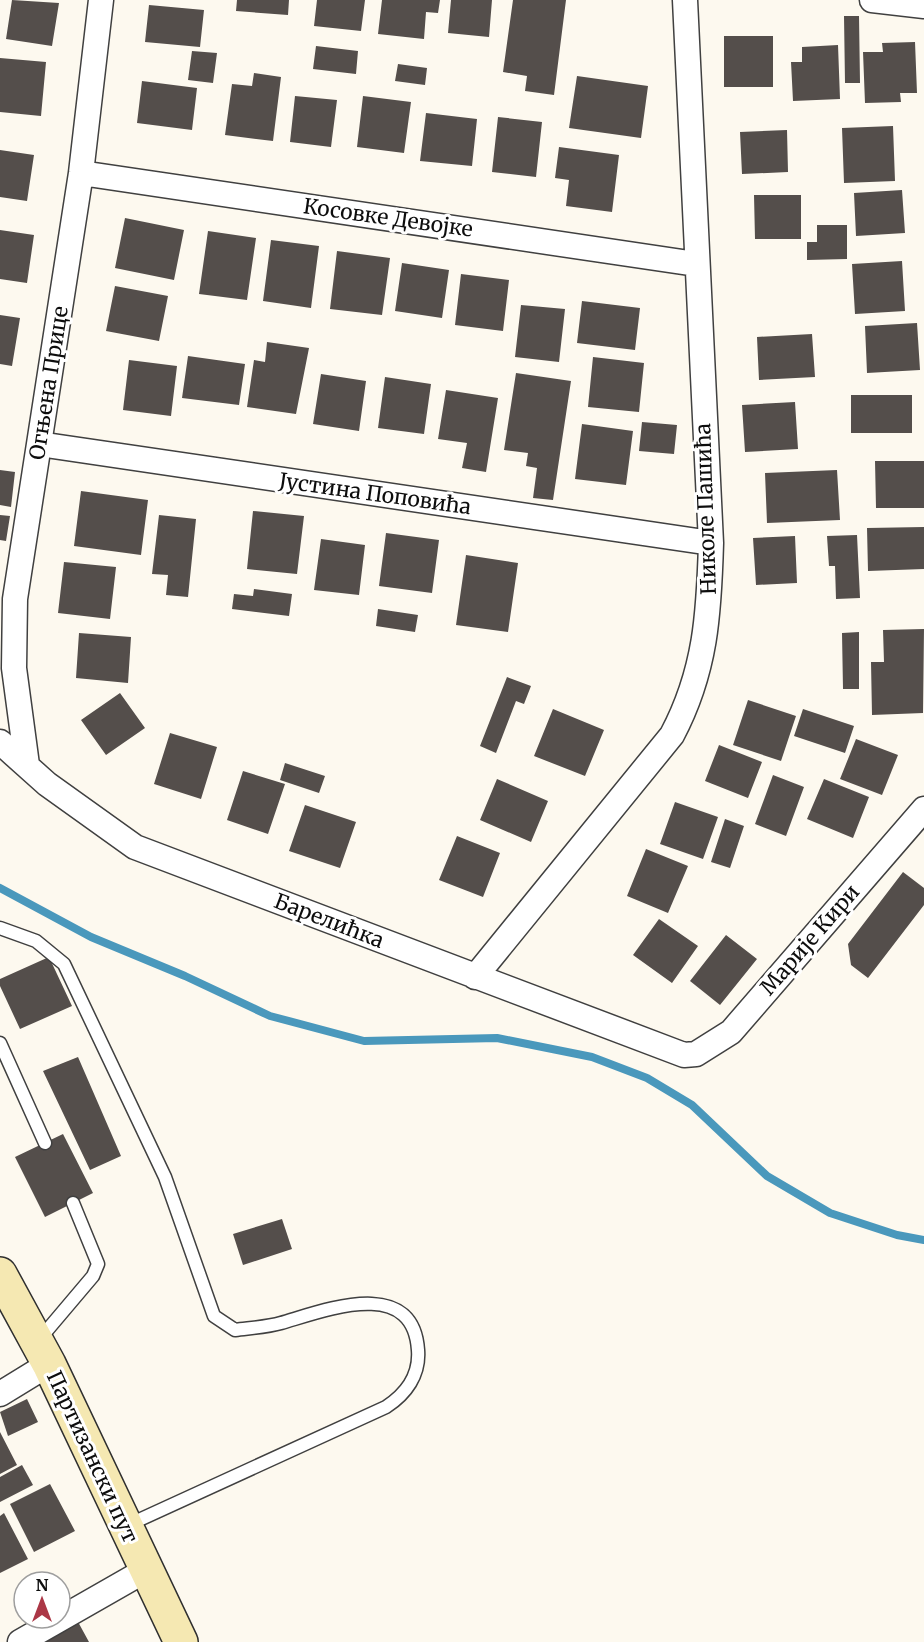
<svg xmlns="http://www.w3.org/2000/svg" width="924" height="1642" font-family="Merriweather,serif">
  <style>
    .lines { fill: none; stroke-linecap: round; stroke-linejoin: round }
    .stream { stroke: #4a98bc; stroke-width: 8 }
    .building { fill: #544e4b }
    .lane-casing { stroke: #404040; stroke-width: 15 }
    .street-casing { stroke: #404040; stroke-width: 27 }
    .secondary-casing { stroke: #2f2f2f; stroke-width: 36 }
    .lane { stroke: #fff; stroke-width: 12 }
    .street { stroke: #fff; stroke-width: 24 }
    .secondary { stroke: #f5e8b2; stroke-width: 33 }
    .labels { text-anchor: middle; stroke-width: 6; stroke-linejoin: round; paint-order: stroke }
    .street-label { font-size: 21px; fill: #0d0d0d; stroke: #fff }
  </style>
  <rect width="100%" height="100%" fill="#fdf9ef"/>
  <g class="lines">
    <!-- stream -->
    <path class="stream" d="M0,888L91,937L185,976L270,1016L364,1041L497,1038L592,1057L647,1078L692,1105L767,1176L830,1213L897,1235L924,1240"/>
  </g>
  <!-- building -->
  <path class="building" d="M12,0L59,3L52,46L6,39Z
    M237,0H289L288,15L236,11Z
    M317,0H365L361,31L314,26Z
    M382,0H440L438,13L426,12L424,39L378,34Z
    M451,0H492L489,37L448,33Z
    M513,0H566L554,95L525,91L527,76L503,72Z
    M149,5L204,10L200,47L145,42Z
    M844,16H859L860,83H845Z
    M724,36H773V87H724Z
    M915,42L917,93H900L901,102L865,103L863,52H883L882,43Z
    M838,45L840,99L793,101L791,62H802V47Z
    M316,46L358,51L356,74L313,69Z
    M192,51L217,53L213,83L188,80Z
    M0,58L46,62L41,116L0,112Z
    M398,64L427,68L425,85L395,81Z
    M254,73L281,77L273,141L225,135L232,84L252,86Z
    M577,76L648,86L641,138L569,128Z
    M142,81L197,88L192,130L137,123Z
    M295,96L337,100L331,147L290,142Z
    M363,96L411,102L404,153L357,147Z
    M426,113L477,119L472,166L420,161Z
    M498,117L542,122L536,177L492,172Z
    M893,126L895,181L844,183L842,128Z
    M787,130L788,172L742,174L740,132Z
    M559,147L619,155L612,212L566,206L569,180L555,178Z
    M0,150L34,155L27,201L0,197Z
    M902,190L905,233L856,236L854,193Z
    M754,195H801V239H755Z
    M125,218L184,230L174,280L115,268Z
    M817,225H847V259L807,260V242H817Z
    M0,230L34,235L27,283L0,279Z
    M208,231L256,238L247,300L199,294Z
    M271,240L319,246L311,308L263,301Z
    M337,251L390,258L382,315L330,309Z
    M902,261L905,311L855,314L852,264Z
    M402,263L449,270L442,318L395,311Z
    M461,274L509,280L503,331L455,325Z
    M115,286L168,296L159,341L106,331Z
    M582,301L640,308L635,350L577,343Z
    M521,305L565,309L559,362L515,357Z
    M0,315L20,318L12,366L0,364Z
    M917,323L920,370L867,373L865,326Z
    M812,334L815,377L759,380L757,337Z
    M267,342L309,348L296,414L247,407L254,360L265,362Z
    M188,356L245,364L239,405L182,398Z
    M593,357L644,363L639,412L588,407Z
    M129,360L177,366L171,416L123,410Z
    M516,373L571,381L553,500L533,498L537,468L526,466L528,453L504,450Z
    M321,374L366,381L359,431L313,424Z
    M385,377L431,384L424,434L378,428Z
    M446,390L498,398L486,472L462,468L467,443L438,439Z
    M851,395H912V433H851Z
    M795,402L798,449L745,452L742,405Z
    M642,422L677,425L674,454L639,451Z
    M582,424L633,431L626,485L575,479Z
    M875,461H924V508H876Z
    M0,470L15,472L11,507L0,505Z
    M837,470L840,520L767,523L765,473Z
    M81,491L148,500L141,555L74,546Z
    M253,511L304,516L297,574L247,569Z
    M0,515L10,516L6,541L0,540Z
    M159,515L196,519L188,597L166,595L168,575L152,574Z
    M924,527V569L868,571L867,528Z
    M386,533L439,540L432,593L379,586Z
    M857,535L860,598L836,599L835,566H829L827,536Z
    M795,536L797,583L756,585L753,538Z
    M321,539L365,545L359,595L314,590Z
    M466,555L518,563L508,632L456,625Z
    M64,562L116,567L110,619L58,613Z
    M254,589L292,594L289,616L232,609L234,594L253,596Z
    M378,609L418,615L415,632L376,626Z
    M924,629L923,713L872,715L871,662H884L883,630Z
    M859,632V689H843L842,633Z
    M79,633L131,637L128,683L76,678Z
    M507,677L531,686L524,704L516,701L496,753L480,746Z
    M120,693L145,728L106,755L81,720Z
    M748,700L796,716L781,761L733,745Z
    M553,709L604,730L585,776L534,756Z
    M803,709L854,726L845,753L794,736Z
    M170,733L217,747L201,799L154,784Z
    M856,739L898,755L882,795L840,779Z
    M719,745L762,762L748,798L705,781Z
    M285,763L325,776L319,793L280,780Z
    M243,771L285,784L268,834L227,820Z
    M773,775L804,787L786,836L755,824Z
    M497,779L548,801L531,842L480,820Z
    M824,779L869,797L853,838L807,819Z
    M675,802L718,817L703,859L660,844Z
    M305,805L356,822L340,868L289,851Z
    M725,819L744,826L730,868L711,862Z
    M457,836L500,853L483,897L439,880Z
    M646,849L688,866L668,913L627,896Z
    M903,872L924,888V905L868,978L851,965L848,944Z
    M659,919L698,946L672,983L633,955Z
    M726,935L757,959L720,1005L690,981Z
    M49,957L72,1006L20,1029L0,986V979Z
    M78,1057L121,1156L90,1170L43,1071Z
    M63,1134L93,1193L45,1217L15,1157Z
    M282,1219L292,1249L243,1265L233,1234Z
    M27,1399L38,1422L8,1436L0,1412Z
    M0,1432L17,1465L0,1474Z
    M22,1465L33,1485L0,1502V1477Z
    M50,1484L75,1531L34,1552L10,1504Z
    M4,1513L28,1559L0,1573V1516Z
    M77,1620L89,1642H37Z"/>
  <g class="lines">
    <!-- lane casing -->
    <g class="lane-casing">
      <path id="lane" d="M0,928L36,941L64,964L165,1177L214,1316L235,1330C250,1328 267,1327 281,1323C323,1311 413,1275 418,1350C420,1375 406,1394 386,1407L128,1525
        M0,1043L45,1143
        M38,1341L93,1276L98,1264L73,1203"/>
    </g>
    <!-- street casing -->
    <g class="street-casing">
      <path id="street" d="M872,0L924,6
        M81,173L696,264
        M39,444L711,543
        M0,742L47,784L135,847L684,1055L696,1054L731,1032L924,809
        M27,765L14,668L15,599L81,173L101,0
        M475,977L672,735C706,671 709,613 711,543L685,0
        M0,1394L49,1364
        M20,1642L146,1570"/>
    </g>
    <!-- secondary casing -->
    <g class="secondary-casing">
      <path id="secondary" d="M0,1274L49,1364L181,1642"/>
    </g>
    <!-- lane -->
    <use href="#lane" class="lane"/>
    <!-- street -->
    <use href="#street" class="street"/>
    <!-- secondary -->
    <use href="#secondary" class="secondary"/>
  </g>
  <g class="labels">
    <!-- street labels -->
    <g class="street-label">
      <text transform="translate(388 218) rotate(8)" y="7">Косовке Девојке</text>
      <text transform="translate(49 383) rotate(-81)" y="7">Огњена Прице</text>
      <text transform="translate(375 494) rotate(8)" y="7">Јустина Поповића</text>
      <text transform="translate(706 509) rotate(-92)" y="7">Николе Пашића</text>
      <text transform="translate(329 921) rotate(21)" y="7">Барелићка</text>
      <text transform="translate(810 940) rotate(-49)" y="7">Марије Кири</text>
      <text transform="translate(92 1457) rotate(65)" y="7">Партизански пут</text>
    </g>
  </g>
  <!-- north arrow -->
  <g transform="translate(42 1600)"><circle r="28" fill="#ffffff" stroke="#9e9e9e" stroke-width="1.5"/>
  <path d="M0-4.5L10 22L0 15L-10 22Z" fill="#ab3746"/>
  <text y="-9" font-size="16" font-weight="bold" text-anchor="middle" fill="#0d0d0d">N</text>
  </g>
</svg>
